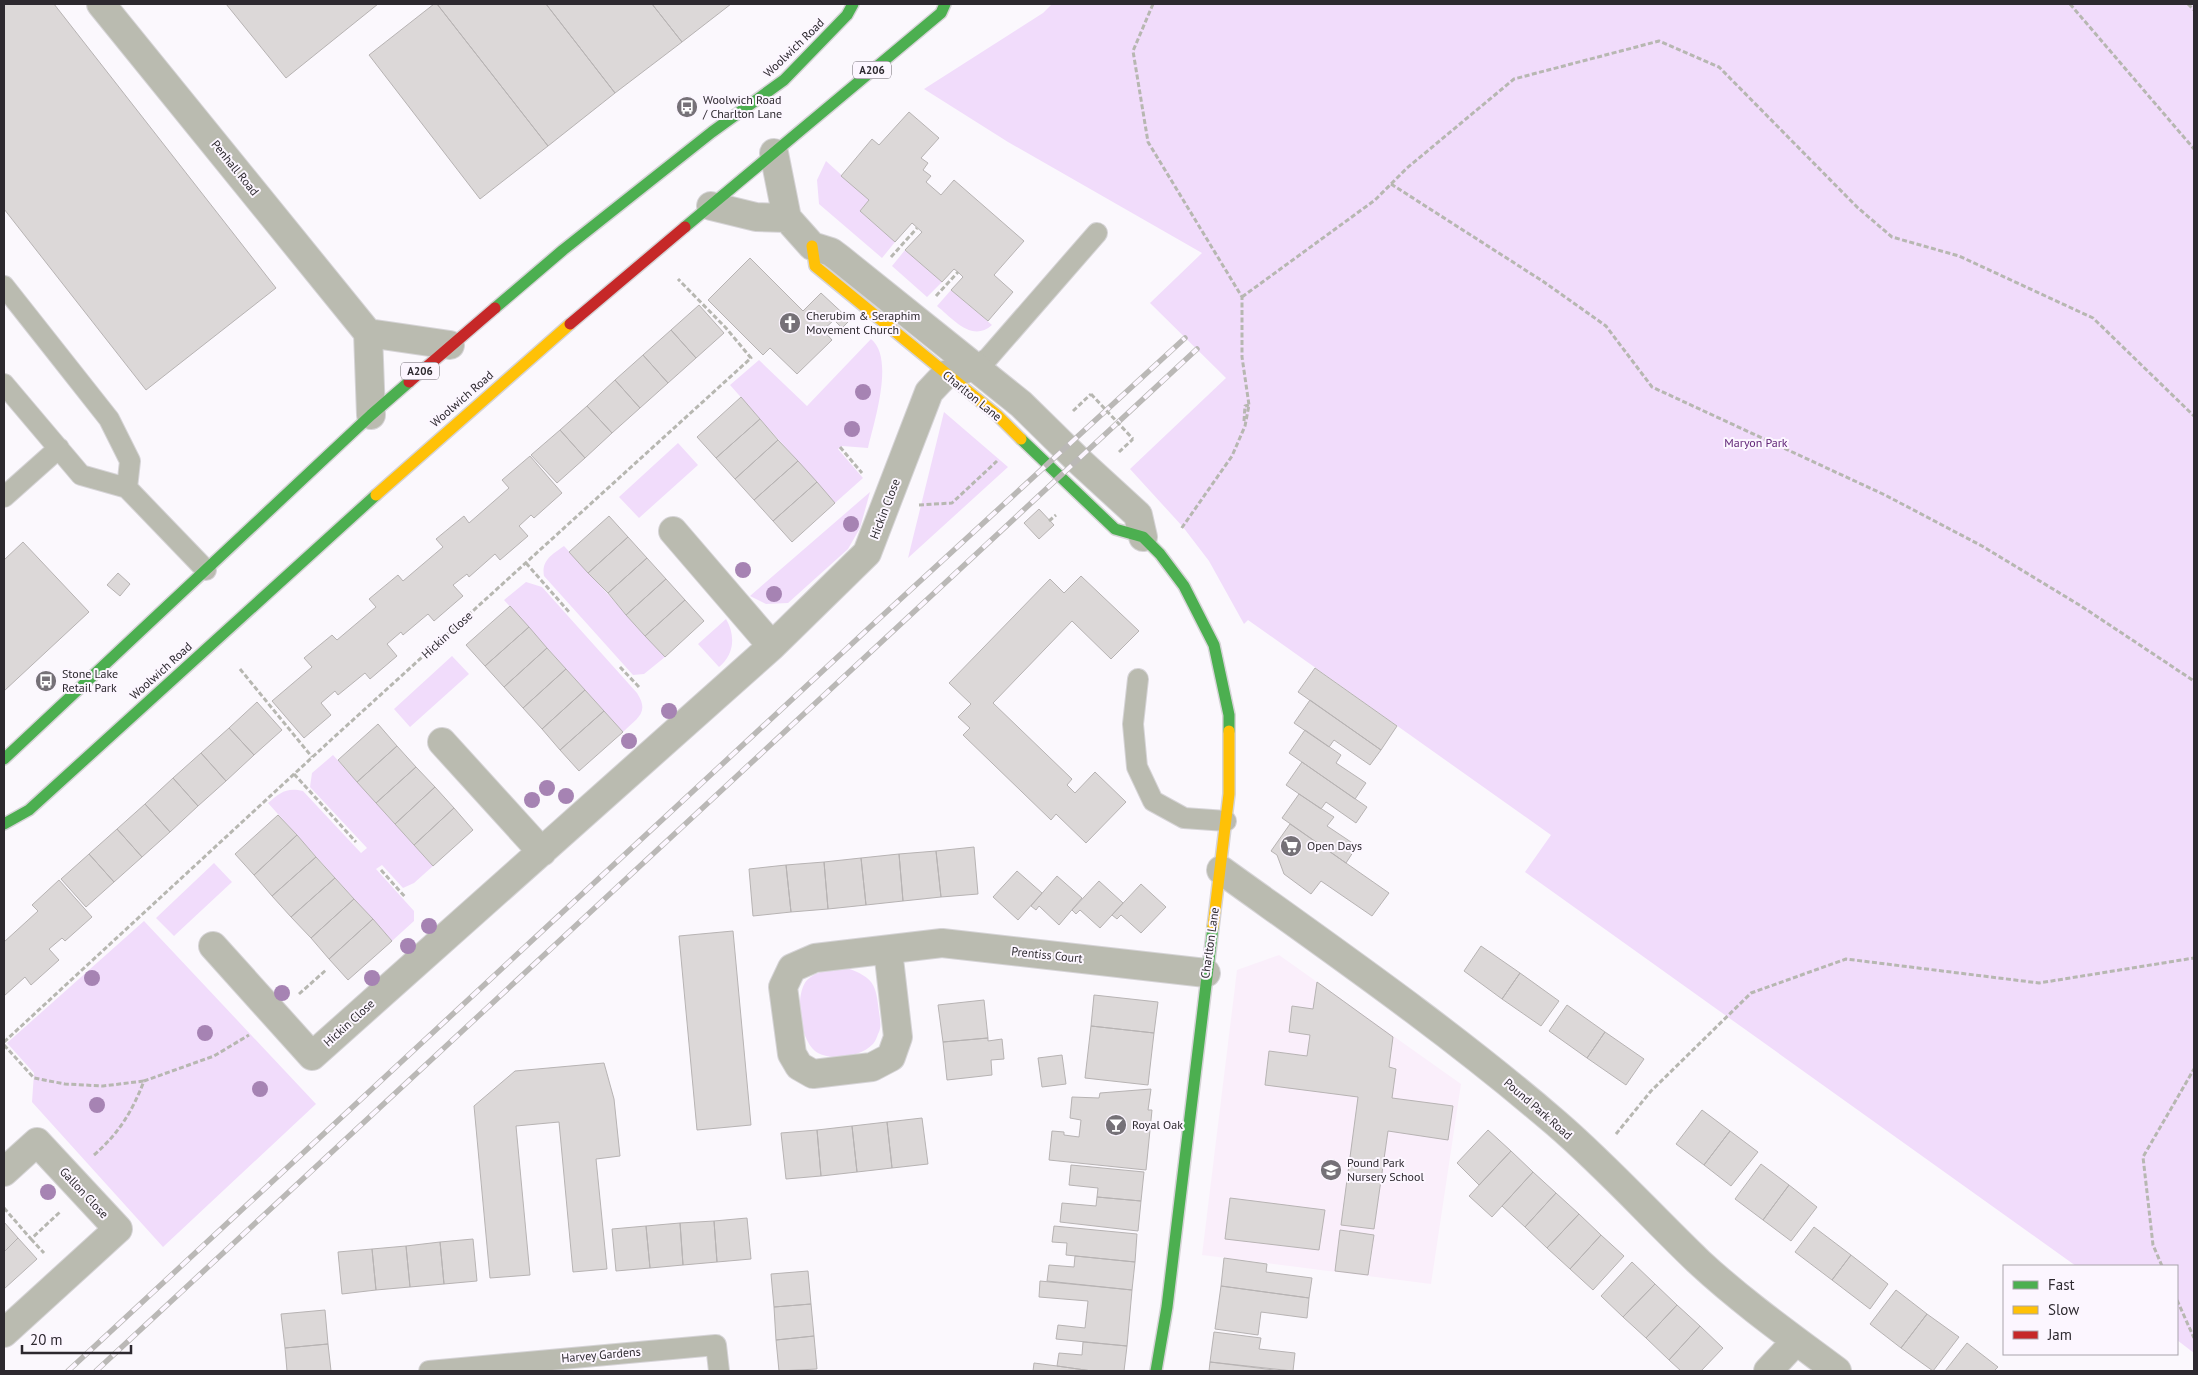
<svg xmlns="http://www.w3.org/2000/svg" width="2198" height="1375" font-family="'PT Sans',sans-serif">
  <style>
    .education { fill: #faeffb }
    .green { fill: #f1dcfb }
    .building { fill: #dcd8d8; stroke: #b7b3b3 }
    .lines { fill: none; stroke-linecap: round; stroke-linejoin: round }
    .lane-casing { stroke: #d6d4d7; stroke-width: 22 }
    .street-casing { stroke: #d6d4d7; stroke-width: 30 }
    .fast-casing { stroke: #d6d4d7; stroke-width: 14 }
    .slow-casing { stroke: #d6d4d7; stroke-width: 14 }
    .jam-casing { stroke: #d6d4d7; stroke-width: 14 }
    .path { stroke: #b7b7b1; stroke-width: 3; stroke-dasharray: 5 2.5; stroke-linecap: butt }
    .lane { stroke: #babbb0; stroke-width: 20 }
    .street { stroke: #babbb0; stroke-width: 28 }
    .fast { stroke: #4caf50; stroke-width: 11 }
    .slow { stroke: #ffc107; stroke-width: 11 }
    .jam { stroke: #c62828; stroke-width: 11 }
    .rail-casing { stroke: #bab8b6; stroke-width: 5.5 }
    .rail { stroke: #fcf6ff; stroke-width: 4; stroke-dasharray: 11; stroke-linecap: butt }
    .path-bridge { stroke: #b7b7b1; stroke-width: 3; stroke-dasharray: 5 2.5; stroke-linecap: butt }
    .tree { fill: #a683b3 }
    .labels { text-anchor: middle; stroke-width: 4; stroke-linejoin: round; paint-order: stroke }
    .shield { fill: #fcf6ff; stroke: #6b666d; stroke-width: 1 }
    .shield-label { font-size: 11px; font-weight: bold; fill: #2d292f }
    .street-label { font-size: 12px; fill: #2d292f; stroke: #fcf6ff }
    .poi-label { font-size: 12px; fill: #2d292f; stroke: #fcf6ff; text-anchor: start }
    .park-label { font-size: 12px; fill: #602477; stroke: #fcf6ff }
  </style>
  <rect width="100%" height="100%" fill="#fbf8fd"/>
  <!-- education -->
  <path class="education" d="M1279,955L1461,1084L1431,1284L1202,1255L1237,970Z"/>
  <!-- green -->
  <path class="green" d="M1052,4H2194V1353L2177,1340V1266H2076L1525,872L1551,835L1248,620L1244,624L1209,561L1183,527L1130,469L1226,378L1150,303L1202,253L1008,142L924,89L1043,13Z
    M826,161L869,200L860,211L895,242L882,258L819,204L817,180Z
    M905,250L942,282L927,297L892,266Z
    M951,290L992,325C972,343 953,319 937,306Z
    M871,339C895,358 874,422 868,448L842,446L838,449L863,478L835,503L730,385L759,360L807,406Z
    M944,412L1008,467L908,558Z
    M678,443L698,465L639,518L619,497Z
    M870,492L860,528L848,549L788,603L766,604L750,596Z
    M564,546L665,657L644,674L633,675L544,576C541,560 553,554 564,546Z
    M526,582L542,587L637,693C650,713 637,718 623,732L504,600Z
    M726,619C736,636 734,655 719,667L698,644Z
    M452,656L469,674L410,727L394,709Z
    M333,755L433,866L414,883L403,888L382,865L376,869L414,911V921L392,941L268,803C280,793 286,787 303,791L361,853L367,848L310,787L312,773Z
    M214,863L232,882L174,936L156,918Z
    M144,921L316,1104L163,1247L32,1102L34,1073L7,1043Z
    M847,968C874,978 876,984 879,1012C880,1020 882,1027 878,1034C877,1037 875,1042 873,1044C861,1057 829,1062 815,1051C800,1039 794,995 807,980C817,970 834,969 847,968Z"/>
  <!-- building -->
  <path class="building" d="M4,4H54L276,288L146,390L4,209Z
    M226,4H378L286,78Z
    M434,4H437L548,146L480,199L369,55Z
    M437,4H546L615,93L548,146Z
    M546,4H652L682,42L615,93Z
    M652,4H731L682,42Z
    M909,112L939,138L921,158L928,163L923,170L931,176L926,182L941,195L954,180L1024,241L994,275L1013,292L988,321L951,290L963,277L958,272L954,269L942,282L905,250L922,232L912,223L895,242L860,211L869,200L841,176L872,139L879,145Z
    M750,258L803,311L821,293L850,320L842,328L834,320L823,330L832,340L797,374L770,348L763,355L708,300Z
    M699,305L724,333L696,358L671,330Z
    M671,330L696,358L668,383L643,355Z
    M643,355L668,383L640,408L615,380Z
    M615,380L640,408L612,433L587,406Z
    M741,397L760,419L716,458L697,437Z
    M587,406L612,433L585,458L560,430Z
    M760,419L778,440L735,479L716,458Z
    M560,430L585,458L557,483L531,455Z
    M778,440L798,461L754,500L735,479Z
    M530,456L562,493L534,518L531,515L519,526L528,536L500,560L495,554L469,577L467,574L453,585L463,596L434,621L428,614L403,635L401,632L387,644L397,656L370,679L365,673L338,695L335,691L321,703L331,715L304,738L272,701L312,667L304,658L332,635L337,640L376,607L369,599L398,575L403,581L443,547L436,539L464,516L469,523L509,488L502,480Z
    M798,461L817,482L773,521L754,500Z
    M817,482L835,503L792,542L773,521Z
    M1039,509L1054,525L1039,539L1024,523Z
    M609,516L628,537L588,573L569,552Z
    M628,537L647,558L608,593L588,573Z
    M23,542L89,612L4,691V560Z
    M647,558L666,579L626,615L608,593Z
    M118,573L130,584L120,596L107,585Z
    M1081,576L1139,631L1111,659L1072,621L993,703L1072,779L1067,785L1075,793L1095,772L1126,802L1086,843L1056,814L1051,820L963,735L970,728L958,717L971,704L949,683L1050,579L1064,593Z
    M666,579L685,600L645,636L626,615Z
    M685,600L704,621L665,657L645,636Z
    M510,606L529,627L485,666L466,645Z
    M529,627L547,648L504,687L485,666Z
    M547,648L566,669L523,708L504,687Z
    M1315,668L1397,726L1381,750L1298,692Z
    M566,669L585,690L542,729L523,708Z
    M585,690L604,711L560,750L542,729Z
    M1310,700L1381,750L1370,765L1334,740L1329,747L1294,723Z
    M257,702L282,730L254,755L229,728Z
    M604,711L623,732L579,771L560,750Z
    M378,724L397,746L357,782L338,760Z
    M229,728L254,755L226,781L201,753Z
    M1305,730L1341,755L1336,763L1366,783L1355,799L1289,753Z
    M397,746L416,767L376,803L357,782Z
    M201,753L226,781L198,806L173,778Z
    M1302,762L1367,807L1356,823L1326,802L1321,809L1286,785Z
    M416,767L435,787L395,824L376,803Z
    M173,778L198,806L170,832L145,804Z
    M435,787L454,808L414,845L395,824Z
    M1299,794L1334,817L1327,826L1357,846L1346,863L1282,818Z
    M145,804L170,832L142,857L117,829Z
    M454,808L473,830L433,866L414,845Z
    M278,815L297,835L254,875L235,854Z
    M1290,824L1389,893L1372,916L1321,881L1311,894L1284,874L1277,855L1271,851Z
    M117,829L142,857L114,882L89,854Z
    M297,835L316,857L272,896L254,875Z
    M974,847L978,894L941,897L936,851Z
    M936,851L941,897L903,901L899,854Z
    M89,854L114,882L86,907L61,879Z
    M899,854L903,901L866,905L861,858Z
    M316,857L335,878L291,917L272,896Z
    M861,858L866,905L828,909L824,862Z
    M824,862L828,909L791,912L786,865Z
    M786,865L791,912L753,916L749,869Z
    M1017,871L1042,893L1018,920L993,897Z
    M1057,876L1082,898L1059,925L1039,906L1036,910L1031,906Z
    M335,878L354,899L311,938L291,917Z
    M59,880L92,917L65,941L62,938L49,949L59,960L31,985L25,977L4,996V942L38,911L32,905Z
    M1099,881L1123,903L1100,928L1080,910L1076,914L1072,910Z
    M1141,884L1166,907L1141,933L1121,915L1117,919L1112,915Z
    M354,899L373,919L329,959L311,938Z
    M373,919L392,941L348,980L329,959Z
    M733,931L751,1125L697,1130L679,936Z
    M1481,946L1520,973L1502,999L1464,971Z
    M1520,973L1559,1001L1541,1026L1502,999Z
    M1317,982L1393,1037L1389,1067L1396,1069L1392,1098L1453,1106L1448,1140L1388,1131L1374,1229L1341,1225L1358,1097L1265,1085L1269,1051L1307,1056L1310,1035L1289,1032L1292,1006L1313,1009Z
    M1094,995L1158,1002L1154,1033L1091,1026Z
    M984,1000L988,1038L943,1042L938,1005Z
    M1567,1005L1605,1032L1587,1058L1549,1031Z
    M1091,1026L1154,1033L1148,1085L1085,1078Z
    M1605,1032L1644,1059L1626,1085L1587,1058Z
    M988,1038V1041L1002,1039L1004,1059L991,1060L992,1075L947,1080L943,1042Z
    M1062,1055L1066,1084L1042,1087L1038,1058Z
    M604,1063L614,1099L620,1156L596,1159L607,1269L573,1272L559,1122L516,1126L530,1275L490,1278L474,1106L515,1071Z
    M1151,1089L1148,1110H1152L1146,1170L1049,1160L1052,1131L1064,1132V1135L1079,1137L1081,1120L1070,1118L1072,1097L1099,1098L1100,1093Z
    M1702,1110L1730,1131L1704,1165L1676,1144Z
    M922,1118L928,1164L892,1168L887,1122Z
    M887,1122L892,1168L857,1172L852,1126Z
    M852,1126L857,1172L821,1176L817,1130Z
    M817,1130L821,1176L786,1179L781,1133Z
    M1488,1130L1511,1151L1479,1185L1457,1163Z
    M1730,1131L1758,1152L1731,1186L1704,1165Z
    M1511,1151L1533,1172L1492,1217L1469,1196Z
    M1761,1164L1789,1185L1763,1220L1735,1199Z
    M1071,1165L1144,1172L1141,1201L1097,1197L1098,1188L1069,1185Z
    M1533,1172L1556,1193L1525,1227L1502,1206Z
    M1789,1185L1817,1207L1791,1241L1763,1220Z
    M1556,1193L1579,1214L1547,1248L1525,1227Z
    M1097,1197L1141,1201L1138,1231L1060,1222L1062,1203L1096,1206Z
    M1230,1198L1325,1210L1319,1250L1225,1239Z
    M1579,1214L1601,1235L1570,1269L1547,1248Z
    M747,1218L751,1259L717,1262L714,1221Z
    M714,1221L717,1262L683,1265L680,1223Z
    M4,1222L18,1238L4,1252Z
    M680,1223L683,1265L650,1268L646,1226Z
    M646,1226L650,1268L616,1271L612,1229Z
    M1054,1226L1137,1234L1135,1262L1066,1255L1067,1243L1052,1242Z
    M1814,1227L1851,1255L1832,1280L1795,1252Z
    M1340,1230L1374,1235L1368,1275L1335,1271Z
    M1601,1235L1624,1256L1593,1290L1570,1269Z
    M18,1238L37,1259L4,1289V1252Z
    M473,1239L477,1281L444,1284L440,1242Z
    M440,1242L444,1284L410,1287L406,1246Z
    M406,1246L410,1287L376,1290L372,1249Z
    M372,1249L376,1290L342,1294L338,1252Z
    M1851,1255L1888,1284L1870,1309L1832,1280Z
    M1075,1256L1135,1262L1132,1290L1047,1281L1049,1265L1074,1267Z
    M1224,1258L1267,1264L1266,1272L1312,1278L1309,1298L1221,1286Z
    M1632,1262L1655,1284L1623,1317L1601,1296Z
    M808,1271L811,1304L774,1307L771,1274Z
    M1040,1281L1132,1290L1127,1346L1056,1339L1058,1325L1085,1328L1088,1301L1039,1297Z
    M1655,1284L1677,1305L1646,1338L1623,1317Z
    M1221,1286L1309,1298L1307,1318L1261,1312L1258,1335L1215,1329Z
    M1896,1290L1927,1314L1901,1348L1870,1324Z
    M811,1304L814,1336L776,1340L774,1307Z
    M1677,1305L1700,1326L1669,1360L1646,1338Z
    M325,1310L328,1344L285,1348L281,1314Z
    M1927,1314L1959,1337L1933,1371L1901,1348Z
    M1700,1326L1723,1348L1701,1371H1681L1669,1360Z
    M1214,1332L1261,1338L1259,1349L1295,1353L1293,1371L1210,1362Z
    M814,1336L817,1369L779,1371L776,1340Z
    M1083,1342L1127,1346L1124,1371H1092L1057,1366L1059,1353L1082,1355Z
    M1967,1343L1998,1367L1994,1371H1945Z
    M328,1344L331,1371H287L285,1348Z
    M1210,1362L1282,1371H1209Z
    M1034,1363L1057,1366L1092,1371H1033Z"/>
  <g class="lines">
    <!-- lane casing -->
    <g class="lane-casing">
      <path id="lane" d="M4,286L109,419L130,461L127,488
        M975,366L988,358L1097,233
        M4,384L81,475L127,488L206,570
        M4,497L59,448
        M1138,679L1133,724L1137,767L1153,801L1184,818L1226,821
        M429,1371L716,1345L719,1371"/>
    </g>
    <!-- street casing -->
    <g class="street-casing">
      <path id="street" d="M101,4L368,333L371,415
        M774,153L787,218L812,246L831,252L839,258L1021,404L1078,460L1138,515L1143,537
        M711,206L756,217L787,218
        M368,333L450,345
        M673,531L772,646
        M442,742L542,852
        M1221,870C1335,952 1449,1031 1556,1123C1606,1166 1651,1216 1699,1262C1742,1302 1790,1336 1837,1371
        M213,946L312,1056L772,646L867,553L929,392L945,375L975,366
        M888,950L898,1037L891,1057L872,1067L813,1074L799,1066L792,1054L783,987L792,968L815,958L942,943L1206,973
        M4,1172L37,1142L118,1229L4,1333
        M1768,1371L1796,1341"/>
    </g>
    <!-- fast casing -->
    <g class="fast-casing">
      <path id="fast" d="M685,227L941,13L945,4
        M495,308L563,250L712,132L784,80L847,15L853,4
        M1021,439L1115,529L1143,537L1160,554L1184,586L1214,645L1229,715V731
        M4,759L371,415L409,382
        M4,824L29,810L376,495
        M1156,1371L1167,1307L1213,927"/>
    </g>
    <!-- slow casing -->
    <g class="slow-casing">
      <path id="slow" d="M812,246L815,266L997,415L1021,439
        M376,495L570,324
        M1213,927L1229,794V731"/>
    </g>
    <!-- jam casing -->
    <g class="jam-casing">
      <path id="jam" d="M570,324L685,227
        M409,382L495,308"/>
    </g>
    <!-- path -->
    <path class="path" d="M1153,4L1133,51L1148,142L1242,297V357L1249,405L1245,426L1232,456L1181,529
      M2070,4L2194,149
      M2188,4L2194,10
      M1391,184L1544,282L1606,326L1652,387L1885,495L1982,546L2081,606L2194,681
      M891,257L917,228
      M936,296L958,272
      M1242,297L1375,200L1407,168L1514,79L1659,41L1719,67L1858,208L1892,237L1959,256L2093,318L2194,416
      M1073,411L1091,394
      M1244,421L1245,406L1249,405
      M840,447L862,473
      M1119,452L1133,439
      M919,505L952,503L997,461
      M1049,521L1056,515
      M526,563L569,612
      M620,667L639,687
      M240,669L312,757
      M294,774L356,842
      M381,870L406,898
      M299,994L326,970
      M4,1042L332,739L751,358L726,328L678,279
      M4,1045L34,1078L65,1084L103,1086L144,1081
      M1616,1134L1651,1091L1751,993L1846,959L2039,983L2194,958
      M94,1155C119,1133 132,1112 144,1081L214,1056L249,1035
      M4,1208L31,1239L60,1212
      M31,1239L44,1253
      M2162,1266L2153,1245L2143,1157L2194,1069
      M2177,1300L2194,1338"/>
    <!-- lane -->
    <use href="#lane" class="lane"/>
    <!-- street -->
    <use href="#street" class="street"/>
    <!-- fast -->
    <use href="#fast" class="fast"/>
    <!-- slow -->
    <use href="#slow" class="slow"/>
    <!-- jam -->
    <use href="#jam" class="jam"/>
    <!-- rail casing -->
    <g class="rail-casing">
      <path id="rail" d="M68,1371L870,627L1185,338
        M96,1371L1197,349"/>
    </g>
    <!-- rail -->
    <use href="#rail" class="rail"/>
    <!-- path-bridge -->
    <path class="path-bridge" d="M1091,394L1133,439"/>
  </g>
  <!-- trees -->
  <g class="tree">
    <circle cx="863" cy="392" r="8"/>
    <circle cx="852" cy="429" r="8"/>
    <circle cx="851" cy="524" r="8"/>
    <circle cx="743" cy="570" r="8"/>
    <circle cx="774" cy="594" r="8"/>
    <circle cx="669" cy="711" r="8"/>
    <circle cx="629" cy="741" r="8"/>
    <circle cx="547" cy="788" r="8"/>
    <circle cx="566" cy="796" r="8"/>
    <circle cx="532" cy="800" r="8"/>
    <circle cx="429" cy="926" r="8"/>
    <circle cx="408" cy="946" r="8"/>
    <circle cx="92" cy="978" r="8"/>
    <circle cx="372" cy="978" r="8"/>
    <circle cx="282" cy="993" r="8"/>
    <circle cx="205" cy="1033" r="8"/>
    <circle cx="260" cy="1089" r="8"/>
    <circle cx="97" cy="1105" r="8"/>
    <circle cx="48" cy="1192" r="8"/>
  </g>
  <!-- icons -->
  <defs>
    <g id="bus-disc" transform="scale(1.125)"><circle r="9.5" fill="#757177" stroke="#fcf6ff"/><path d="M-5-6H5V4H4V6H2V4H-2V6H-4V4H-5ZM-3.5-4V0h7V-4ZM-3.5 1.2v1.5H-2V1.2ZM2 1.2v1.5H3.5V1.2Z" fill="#fff"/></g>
    <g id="church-disc" transform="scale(1.125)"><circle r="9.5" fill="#757177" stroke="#fcf6ff"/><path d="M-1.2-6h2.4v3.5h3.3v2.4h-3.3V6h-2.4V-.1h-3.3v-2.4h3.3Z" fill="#fff"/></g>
    <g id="supermarket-disc" transform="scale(1.125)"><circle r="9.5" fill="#757177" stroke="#fcf6ff"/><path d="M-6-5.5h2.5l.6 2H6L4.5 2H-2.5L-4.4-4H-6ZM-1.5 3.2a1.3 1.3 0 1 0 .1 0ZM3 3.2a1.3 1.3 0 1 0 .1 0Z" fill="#fff"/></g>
    <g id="bar-disc" transform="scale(1.125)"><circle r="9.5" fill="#757177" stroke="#fcf6ff"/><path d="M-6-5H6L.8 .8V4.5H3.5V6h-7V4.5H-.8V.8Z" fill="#fff"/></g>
    <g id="school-disc" transform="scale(1.125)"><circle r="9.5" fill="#757177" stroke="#fcf6ff"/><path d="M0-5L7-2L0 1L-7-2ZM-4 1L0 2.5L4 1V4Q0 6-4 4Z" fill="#fff"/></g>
  </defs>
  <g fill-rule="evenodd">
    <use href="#bus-disc" x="687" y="107"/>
    <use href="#church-disc" x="790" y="323"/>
    <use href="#bus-disc" x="46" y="681"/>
    <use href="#supermarket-disc" x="1291" y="846"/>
    <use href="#bar-disc" x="1116" y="1125"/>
    <use href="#school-disc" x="1331" y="1170"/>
  </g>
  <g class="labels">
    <!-- shield labels -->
    <g class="shield">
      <rect x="853" y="61.5" width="38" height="17" rx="4"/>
      <rect x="401" y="362.5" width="38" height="17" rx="4"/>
    </g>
    <g class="shield-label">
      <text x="872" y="74">A206</text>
      <text x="420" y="375">A206</text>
    </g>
    <!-- street labels -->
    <g class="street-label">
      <text transform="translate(794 48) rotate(-44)" y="4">Woolwich Road</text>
      <text transform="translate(235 168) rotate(51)" y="4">Penhall Road</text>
      <text transform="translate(972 396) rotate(39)" y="4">Charlton Lane</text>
      <text transform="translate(462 399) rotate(-41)" y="4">Woolwich Road</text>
      <text transform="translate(885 509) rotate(-69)" y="4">Hickin Close</text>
      <text transform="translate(447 635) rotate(-42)" y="4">Hickin Close</text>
      <text transform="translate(161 671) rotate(-42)" y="4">Woolwich Road</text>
      <text transform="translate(1210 943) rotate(-82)" y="4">Charlton Lane</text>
      <text transform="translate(1047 955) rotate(6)" y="4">Prentiss Court</text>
      <text transform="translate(349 1023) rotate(-42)" y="4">Hickin Close</text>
      <text transform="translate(1538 1109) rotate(41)" y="4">Pound Park Road</text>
      <text transform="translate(84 1193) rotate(47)" y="4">Gallon Close</text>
      <text transform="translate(601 1355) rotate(-5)" y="4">Harvey Gardens</text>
    </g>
    <!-- poi labels -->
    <g class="poi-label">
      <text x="703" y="104">Woolwich Road<tspan x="703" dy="14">/ Charlton Lane</tspan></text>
      <text x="806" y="320">Cherubim &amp; Seraphim<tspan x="806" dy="14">Movement Church</tspan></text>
      <text x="62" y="678">Stone Lake<tspan x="62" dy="14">Retail Park</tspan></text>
      <text x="1307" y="850">Open Days</text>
      <text x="1132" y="1129">Royal Oak</text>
      <text x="1347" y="1167">Pound Park<tspan x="1347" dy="14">Nursery School</tspan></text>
    </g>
    <!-- park labels -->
    <g class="park-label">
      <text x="1756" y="447">Maryon Park</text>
    </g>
  </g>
  <!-- border -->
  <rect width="2198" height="1375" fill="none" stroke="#2d292f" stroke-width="10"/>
  <!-- legend -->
  <rect x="2003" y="1265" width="175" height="90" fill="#fcf6ff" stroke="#a9a4ac"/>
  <rect x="2013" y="1281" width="25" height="8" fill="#4caf50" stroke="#a9a4ac"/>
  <text x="2048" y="1290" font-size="15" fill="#2d292f">Fast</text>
  <rect x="2013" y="1306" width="25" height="8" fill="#ffc107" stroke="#a9a4ac"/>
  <text x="2048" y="1315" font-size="15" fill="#2d292f">Slow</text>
  <rect x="2013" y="1331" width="25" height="8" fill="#c62828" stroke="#a9a4ac"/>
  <text x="2048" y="1340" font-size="15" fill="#2d292f">Jam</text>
  <!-- scale -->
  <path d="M22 1345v8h109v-8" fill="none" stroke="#2d292f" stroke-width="2.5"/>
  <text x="30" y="1345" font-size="15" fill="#2d292f" stroke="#fcf6ff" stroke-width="4" paint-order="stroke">20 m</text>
</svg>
